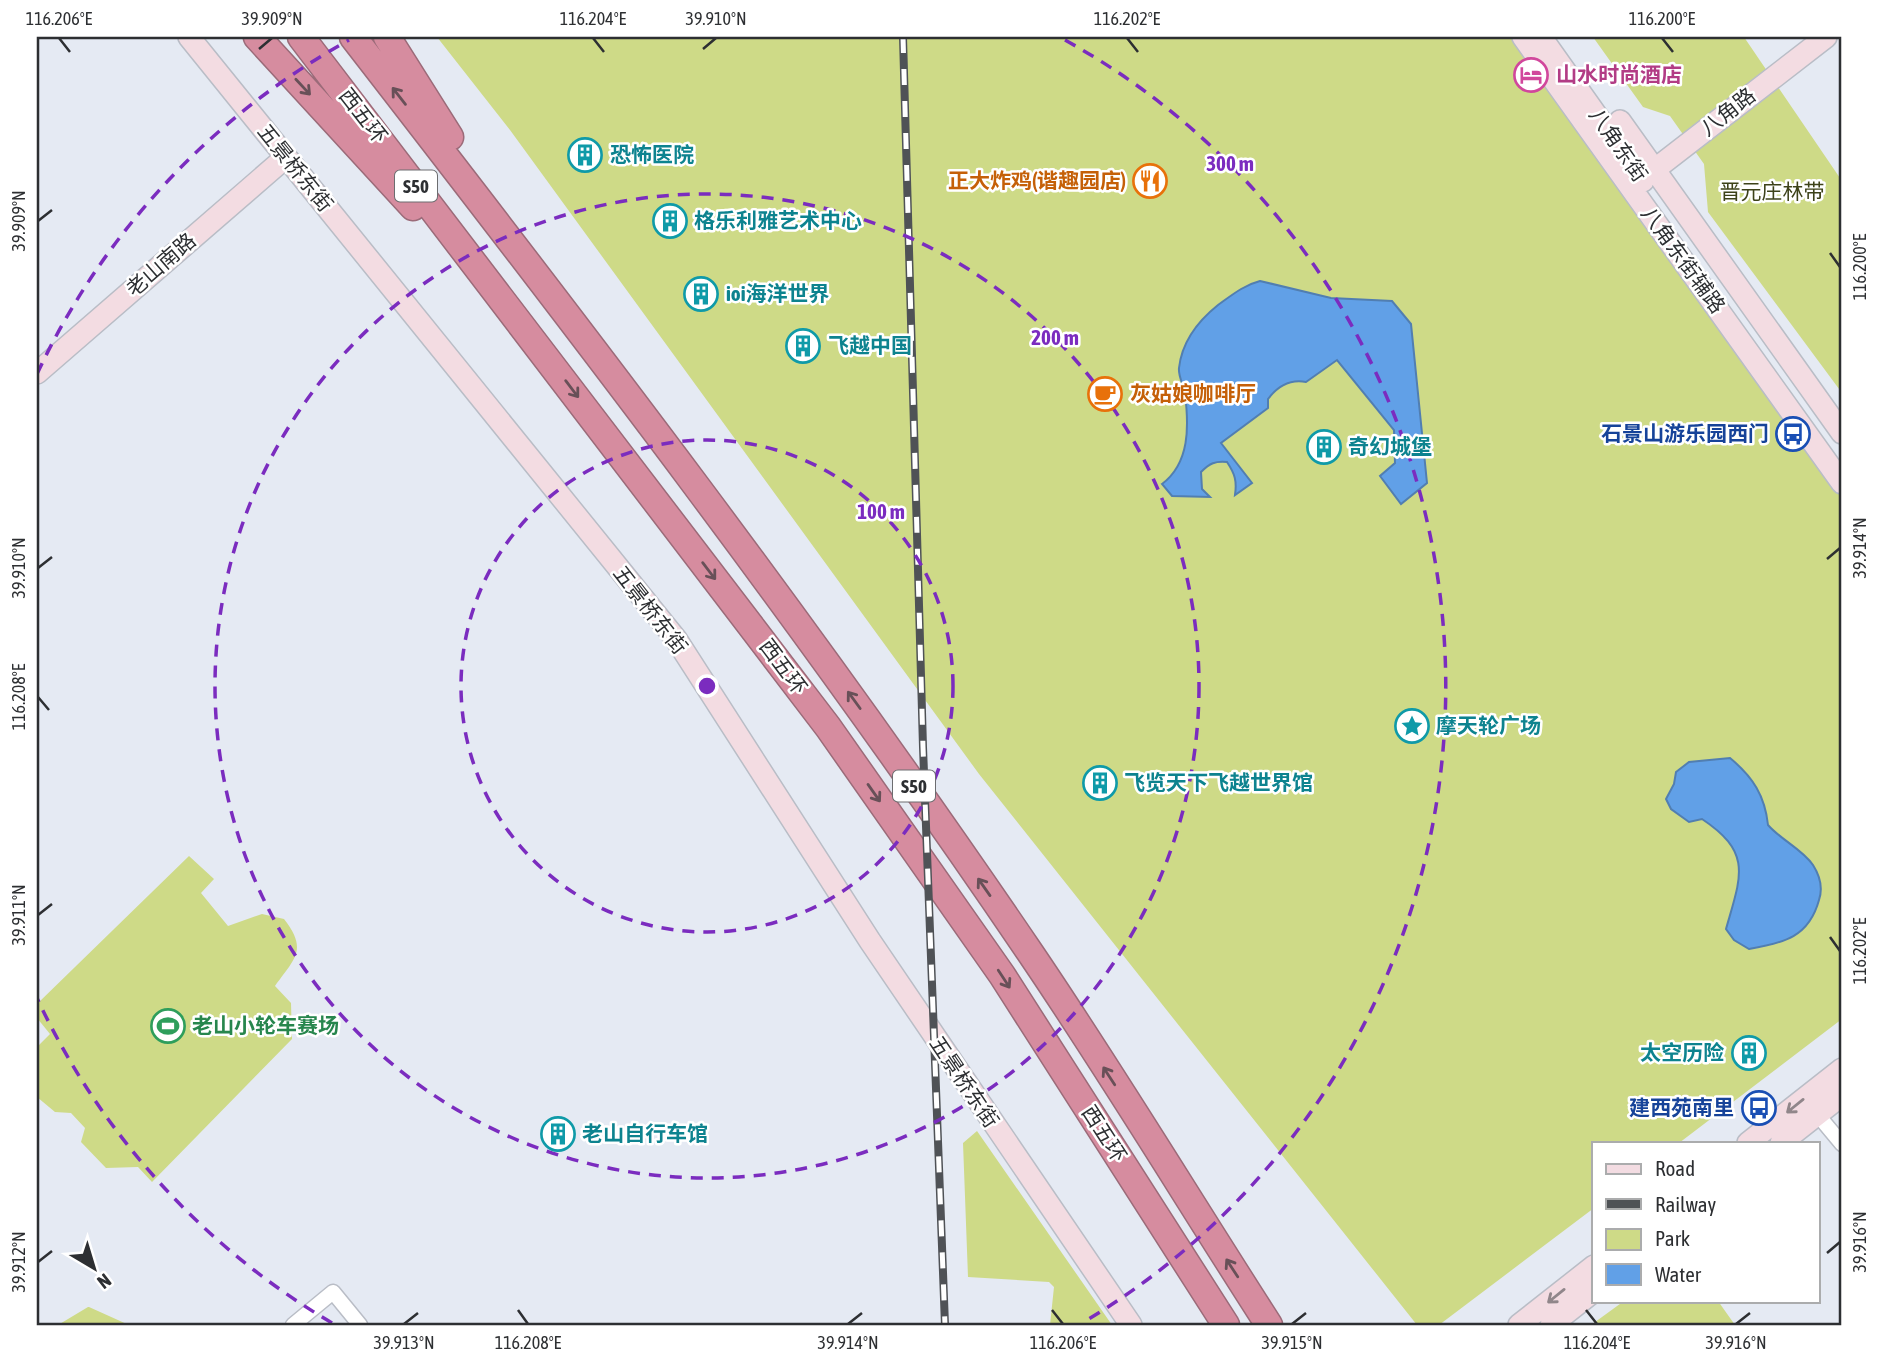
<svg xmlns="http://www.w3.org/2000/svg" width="1879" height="1362" font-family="'Asap Condensed','Noto Sans SC',sans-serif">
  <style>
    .green { fill: #ceda87 }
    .water { fill: #61a0e7; stroke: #517eb1; stroke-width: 2 }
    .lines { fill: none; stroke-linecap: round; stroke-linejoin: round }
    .street-casing { stroke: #b9bdc6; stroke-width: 17 }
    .secondary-casing { stroke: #b9bdc6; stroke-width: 24 }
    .highway-casing { stroke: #9b6b79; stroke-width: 29 }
    .street { stroke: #fff; stroke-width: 14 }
    .secondary { stroke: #f3dce2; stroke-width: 21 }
    .highway { stroke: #d68c9f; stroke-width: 26 }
    .rail-casing { stroke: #4f5256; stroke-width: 8 }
    .rail { stroke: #fff; stroke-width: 5; stroke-dasharray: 16; stroke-linecap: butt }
    .oneway { stroke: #685058 }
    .oneway2 { stroke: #90868a }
    .ticks { fill: none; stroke: #2d2f32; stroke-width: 2.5 }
    .ring { fill: none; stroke: #7b2cbf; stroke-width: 3.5; stroke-dasharray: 12 9 }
    .labels { text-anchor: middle; stroke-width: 5; stroke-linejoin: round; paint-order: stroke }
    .shield { fill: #fff; stroke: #6c6d70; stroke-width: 2 }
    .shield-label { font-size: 19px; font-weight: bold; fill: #2d2f32 }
    .hotel-label { font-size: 21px; font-weight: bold; fill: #b23c85; stroke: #fff; text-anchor: start }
    .street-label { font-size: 21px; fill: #2d2f32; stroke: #fff }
    .culture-label { font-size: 21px; font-weight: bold; fill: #0d838f; stroke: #fff; text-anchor: start }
    .food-label { font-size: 21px; font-weight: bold; fill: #c56008; stroke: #fff; text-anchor: end }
    .park-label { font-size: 21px; fill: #3d4219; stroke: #fff }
    .transit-label { font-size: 21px; font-weight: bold; fill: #164399; stroke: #fff; text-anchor: end }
    .leisure-label { font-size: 21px; font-weight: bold; fill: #27864d; stroke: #fff; text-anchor: start }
    .centre { fill: #7b2cbf; stroke: #fff; stroke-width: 3.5 }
    .ring-label { font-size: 21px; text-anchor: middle; font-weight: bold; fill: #7b2cbf; stroke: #fff; stroke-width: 5; stroke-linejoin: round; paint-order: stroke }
    .neatline { fill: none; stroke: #2d2f32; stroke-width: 2.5 }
    .ticks-label { font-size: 18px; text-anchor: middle; fill: #2d2f32 }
  </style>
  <rect width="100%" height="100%" fill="#e5eaf3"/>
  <!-- green -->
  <path class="green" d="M437,37H1514L1842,491V1019L1679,1143H1594V1208L1439,1325H1417L979,774L510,130Z
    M1593,37H1744L1842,181V393L1708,212L1704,164L1670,116L1643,107Z
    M189,856L214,879L201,893L228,926L262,914L284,919C308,950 295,958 275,986L291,1003L292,1039L152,1182L138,1167L106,1168L81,1142L85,1128L71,1113L55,1112L37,1097V1047L50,1034L37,1018V1004Z
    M977,1131L1112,1325H1050L1054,1287L1049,1282L968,1277L963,1143Z
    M1624,1301H1718L1735,1325H1591Z
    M88,1307H89L129,1325H58Z"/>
  <!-- water -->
  <path class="water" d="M1260,281L1331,298L1392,301L1411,324L1427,483L1401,504L1380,476L1395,463L1394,430L1337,360L1306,382C1290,379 1277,387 1268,399V408L1221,443L1252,483L1235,495C1237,481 1235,474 1227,462C1215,461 1210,463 1201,472L1202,489L1210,497L1172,496L1162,484C1190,463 1189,426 1185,394C1184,385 1178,377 1179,368C1182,341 1198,321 1218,305C1232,295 1244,285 1260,281Z
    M1730,758C1753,777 1765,796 1768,825C1781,840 1802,849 1813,865C1820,876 1823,888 1819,900C1809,937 1784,943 1749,949L1734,940L1726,929C1741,876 1753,853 1702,819L1689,822L1671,809L1666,799L1674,784L1676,772L1689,762Z"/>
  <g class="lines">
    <!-- street casing -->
    <g class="street-casing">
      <path id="street" d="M1817,1114L1842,1144
        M293,1325L333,1292L360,1325"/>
    </g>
    <!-- secondary casing -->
    <g class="secondary-casing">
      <path id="secondary" d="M189,37L676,639L870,941L1131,1325
        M1523,37L1842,483
        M1541,37L1643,181
        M1620,121L1842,433
        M1645,177L1826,37
        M37,373L286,157
        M1748,1143L1842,1069
        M1781,1143L1842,1095
        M1519,1325L1594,1266
        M1551,1325L1594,1291"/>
    </g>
    <!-- highway casing -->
    <g class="highway-casing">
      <path id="highway" d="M257,37L413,207
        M301,37L828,727L1002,975L1226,1325
        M353,37C585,336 816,637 1029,951C1112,1073 1189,1201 1269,1325
        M387,37L450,137"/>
    </g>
    <!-- street -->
    <use href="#street" class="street"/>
    <!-- secondary -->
    <use href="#secondary" class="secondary"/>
    <!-- highway -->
    <use href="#highway" class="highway"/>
    <!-- rail casing -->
    <g class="rail-casing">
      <path id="rail" d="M903,37L923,747L945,1325"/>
    </g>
    <!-- rail -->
    <use href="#rail" class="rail"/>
  </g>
  <!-- one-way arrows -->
  <defs><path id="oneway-shaft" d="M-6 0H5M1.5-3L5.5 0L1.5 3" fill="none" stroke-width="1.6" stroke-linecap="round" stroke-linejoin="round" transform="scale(1.75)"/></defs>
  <g class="oneway">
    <use href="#oneway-shaft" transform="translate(303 87) rotate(47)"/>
    <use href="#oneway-shaft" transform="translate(399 96) rotate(-128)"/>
    <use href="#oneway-shaft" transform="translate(572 389) rotate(53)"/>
    <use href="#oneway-shaft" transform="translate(709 571) rotate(53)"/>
    <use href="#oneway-shaft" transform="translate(854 700) rotate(-126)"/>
    <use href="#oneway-shaft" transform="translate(874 793) rotate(55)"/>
    <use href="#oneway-shaft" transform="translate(984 887) rotate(-125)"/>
    <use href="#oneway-shaft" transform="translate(1004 979) rotate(57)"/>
    <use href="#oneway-shaft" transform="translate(1109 1076) rotate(-123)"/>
    <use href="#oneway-shaft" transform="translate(1232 1268) rotate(-123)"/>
  </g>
  <g class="oneway2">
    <use href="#oneway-shaft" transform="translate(1795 1106) rotate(141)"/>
    <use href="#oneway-shaft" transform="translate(1556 1296) rotate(141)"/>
  </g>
  <!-- ticks -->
  <path class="ticks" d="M59,38L70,52M593,38L604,52M1127,38L1138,52M1662,38L1673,52M259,49L272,38M703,49L716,38M38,221L52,210M1830,253L1840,267M1827,559L1840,548M38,568L52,557M38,697L49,710M38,915L52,904M1830,937L1840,951M1827,1253L1840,1242M38,1262L52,1251M518,1310L528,1324M1052,1310L1063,1324M1586,1310L1597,1324M404,1324L418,1313M848,1324L862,1313M1292,1324L1306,1313M1736,1324L1750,1313"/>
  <!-- distance rings -->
  <g class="ring">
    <circle cx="707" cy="686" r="246"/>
    <circle cx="707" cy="686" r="492"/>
    <path d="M332 1323A739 739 0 0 1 37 998M37 374A739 739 0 0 1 349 40M1065 40A739 739 0 0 1 1082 1323"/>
  </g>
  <!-- icons -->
  <defs>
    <g id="hotel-ring" transform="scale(1.75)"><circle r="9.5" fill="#fff" stroke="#d1479c" stroke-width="1.5"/><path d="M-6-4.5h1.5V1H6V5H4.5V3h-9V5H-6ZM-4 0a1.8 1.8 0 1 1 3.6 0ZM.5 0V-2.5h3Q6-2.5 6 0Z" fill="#d1479c"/></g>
    <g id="building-ring" transform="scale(1.75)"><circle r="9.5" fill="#fff" stroke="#0f9aa8" stroke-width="1.5"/><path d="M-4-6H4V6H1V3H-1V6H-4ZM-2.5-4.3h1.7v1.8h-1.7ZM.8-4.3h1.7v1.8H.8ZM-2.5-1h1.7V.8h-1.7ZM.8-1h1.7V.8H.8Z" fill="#0f9aa8"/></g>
    <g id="restaurant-ring" transform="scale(1.75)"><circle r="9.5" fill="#fff" stroke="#e8710a" stroke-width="1.5"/><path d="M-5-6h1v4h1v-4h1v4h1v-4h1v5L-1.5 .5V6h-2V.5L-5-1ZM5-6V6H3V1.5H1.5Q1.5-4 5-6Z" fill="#e8710a"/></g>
    <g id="cafe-ring" transform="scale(1.75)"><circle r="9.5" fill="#fff" stroke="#e8710a" stroke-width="1.5"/><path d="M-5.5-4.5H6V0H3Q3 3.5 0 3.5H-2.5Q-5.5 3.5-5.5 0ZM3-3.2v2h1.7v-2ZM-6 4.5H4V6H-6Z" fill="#e8710a"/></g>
    <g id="bus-ring" transform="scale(1.75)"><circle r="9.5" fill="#fff" stroke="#1a4fb4" stroke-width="1.5"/><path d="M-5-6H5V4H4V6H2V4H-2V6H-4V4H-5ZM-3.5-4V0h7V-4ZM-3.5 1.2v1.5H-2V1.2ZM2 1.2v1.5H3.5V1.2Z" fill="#1a4fb4"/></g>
    <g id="sight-ring" transform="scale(1.75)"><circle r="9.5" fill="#fff" stroke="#0f9aa8" stroke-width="1.5"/><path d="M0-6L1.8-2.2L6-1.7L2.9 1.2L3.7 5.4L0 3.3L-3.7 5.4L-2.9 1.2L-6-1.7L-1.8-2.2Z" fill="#0f9aa8"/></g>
    <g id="stadium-ring" transform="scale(1.75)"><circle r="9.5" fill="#fff" stroke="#2e9e5b" stroke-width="1.5"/><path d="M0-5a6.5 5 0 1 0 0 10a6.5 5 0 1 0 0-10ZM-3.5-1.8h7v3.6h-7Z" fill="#2e9e5b"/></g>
  </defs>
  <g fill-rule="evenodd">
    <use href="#hotel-ring" x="1531" y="75"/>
    <use href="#building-ring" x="585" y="155"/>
    <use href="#restaurant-ring" x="1150" y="181"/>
    <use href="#building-ring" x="670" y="221"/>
    <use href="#building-ring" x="701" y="294"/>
    <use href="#building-ring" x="803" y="346"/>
    <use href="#cafe-ring" x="1105" y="394"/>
    <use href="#bus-ring" x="1793" y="434"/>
    <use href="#building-ring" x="1324" y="447"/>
    <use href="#sight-ring" x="1412" y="726"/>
    <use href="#building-ring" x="1100" y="783"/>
    <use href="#stadium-ring" x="168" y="1026"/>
    <use href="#building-ring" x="1749" y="1053"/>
    <use href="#bus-ring" x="1759" y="1108"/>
    <use href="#building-ring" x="558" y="1134"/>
  </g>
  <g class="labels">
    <!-- shield labels -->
    <g class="shield">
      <rect x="395" y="170.5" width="42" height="31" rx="5"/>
      <rect x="893" y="770.5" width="42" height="31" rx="5"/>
    </g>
    <g class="shield-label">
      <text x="416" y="193">S50</text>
      <text x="914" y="793">S50</text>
    </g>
    <!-- hotel labels -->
    <g class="hotel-label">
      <text x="1556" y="82">山水时尚酒店</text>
    </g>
    <!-- street labels -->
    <g class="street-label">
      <text transform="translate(1728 112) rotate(-38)" y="7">八角路</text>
      <text transform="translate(363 116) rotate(52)" y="7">西五环</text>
      <text transform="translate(1618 145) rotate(55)" y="7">八角东街</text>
      <text transform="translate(295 168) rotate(51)" y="7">五景桥东街</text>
      <text transform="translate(1683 260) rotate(54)" y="7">八角东街辅路</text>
      <text transform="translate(161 265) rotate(-41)" y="7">老山南路</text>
      <text transform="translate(650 610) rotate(52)" y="7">五景桥东街</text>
      <text transform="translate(783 667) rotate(53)" y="7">西五环</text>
      <text transform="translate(964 1082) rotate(56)" y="7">五景桥东街</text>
      <text transform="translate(1104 1134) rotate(57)" y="7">西五环</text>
    </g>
    <!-- culture labels -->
    <g class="culture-label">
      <text x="610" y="162">恐怖医院</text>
      <text x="694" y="228">格乐利雅艺术中心</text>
      <text x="726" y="301">ioi海洋世界</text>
      <text x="828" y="353">飞越中国</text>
      <text x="1348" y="454">奇幻城堡</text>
      <text x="1436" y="733">摩天轮广场</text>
      <text x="1124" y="790">飞览天下飞越世界馆</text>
      <text x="1724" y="1060" text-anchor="end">太空历险</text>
      <text x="582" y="1141">老山自行车馆</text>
    </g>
    <!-- food labels -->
    <g class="food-label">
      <text x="1126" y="188">正大炸鸡(谐趣园店)</text>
      <text x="1130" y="401" text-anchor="start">灰姑娘咖啡厅</text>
    </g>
    <!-- park labels -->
    <g class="park-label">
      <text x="1772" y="199">晋元庄林带</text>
    </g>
    <!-- transit labels -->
    <g class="transit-label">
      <text x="1769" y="441">石景山游乐园西门</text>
      <text x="1734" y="1115">建西苑南里</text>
    </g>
    <!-- leisure labels -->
    <g class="leisure-label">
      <text x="192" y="1033">老山小轮车赛场</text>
    </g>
  </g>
  <circle cx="707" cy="686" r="10" class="centre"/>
  <g class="ring-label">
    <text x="1230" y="171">300 m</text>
    <text x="1055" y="345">200 m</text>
    <text x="881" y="519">100 m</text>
  </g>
  <!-- border -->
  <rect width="1879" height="1362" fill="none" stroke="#ffffff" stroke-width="77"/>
  <!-- legend -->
  <rect x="1592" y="1142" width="228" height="161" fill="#ffffff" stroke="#abacad" stroke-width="2"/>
  <rect x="1606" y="1164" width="35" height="10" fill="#f3dce2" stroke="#abacad" stroke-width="2"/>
  <text x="1655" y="1176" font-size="21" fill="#2d2f32">Road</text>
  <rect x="1606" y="1199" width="35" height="10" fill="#4f5256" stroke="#abacad" stroke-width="2"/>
  <text x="1655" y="1212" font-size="21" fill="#2d2f32">Railway</text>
  <rect x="1606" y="1229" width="35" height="21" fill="#ceda87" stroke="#abacad" stroke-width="2"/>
  <text x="1655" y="1246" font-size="21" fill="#2d2f32">Park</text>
  <rect x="1606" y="1264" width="35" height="21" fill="#61a0e7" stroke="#abacad" stroke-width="2"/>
  <text x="1655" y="1282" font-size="21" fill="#2d2f32">Water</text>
  <!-- north arrow -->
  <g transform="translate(94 1268) rotate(142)" stroke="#ffffff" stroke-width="5" paint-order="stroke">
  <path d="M0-5L12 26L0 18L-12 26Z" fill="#2d2f32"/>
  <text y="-10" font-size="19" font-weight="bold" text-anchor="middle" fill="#2d2f32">N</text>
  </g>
  <rect x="38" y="38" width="1802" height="1286" class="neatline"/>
  <g class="ticks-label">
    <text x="59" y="25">116.206°E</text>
    <text x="272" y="25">39.909°N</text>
    <text x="593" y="25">116.204°E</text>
    <text x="716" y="25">39.910°N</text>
    <text x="1127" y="25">116.202°E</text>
    <text x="1662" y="25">116.200°E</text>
    <text transform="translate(19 221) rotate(-90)" y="6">39.909°N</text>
    <text transform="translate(1860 267) rotate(-90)" y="6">116.200°E</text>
    <text transform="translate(1860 548) rotate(-90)" y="6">39.914°N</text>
    <text transform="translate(19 568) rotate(-90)" y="6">39.910°N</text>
    <text transform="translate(19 697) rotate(-90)" y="6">116.208°E</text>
    <text transform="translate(19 915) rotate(-90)" y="6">39.911°N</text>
    <text transform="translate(1860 951) rotate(-90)" y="6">116.202°E</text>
    <text transform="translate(1860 1242) rotate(-90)" y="6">39.916°N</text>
    <text transform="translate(19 1262) rotate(-90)" y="6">39.912°N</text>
    <text x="404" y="1349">39.913°N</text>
    <text x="528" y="1349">116.208°E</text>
    <text x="848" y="1349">39.914°N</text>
    <text x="1063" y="1349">116.206°E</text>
    <text x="1292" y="1349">39.915°N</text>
    <text x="1597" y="1349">116.204°E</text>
    <text x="1736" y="1349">39.916°N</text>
  </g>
</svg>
